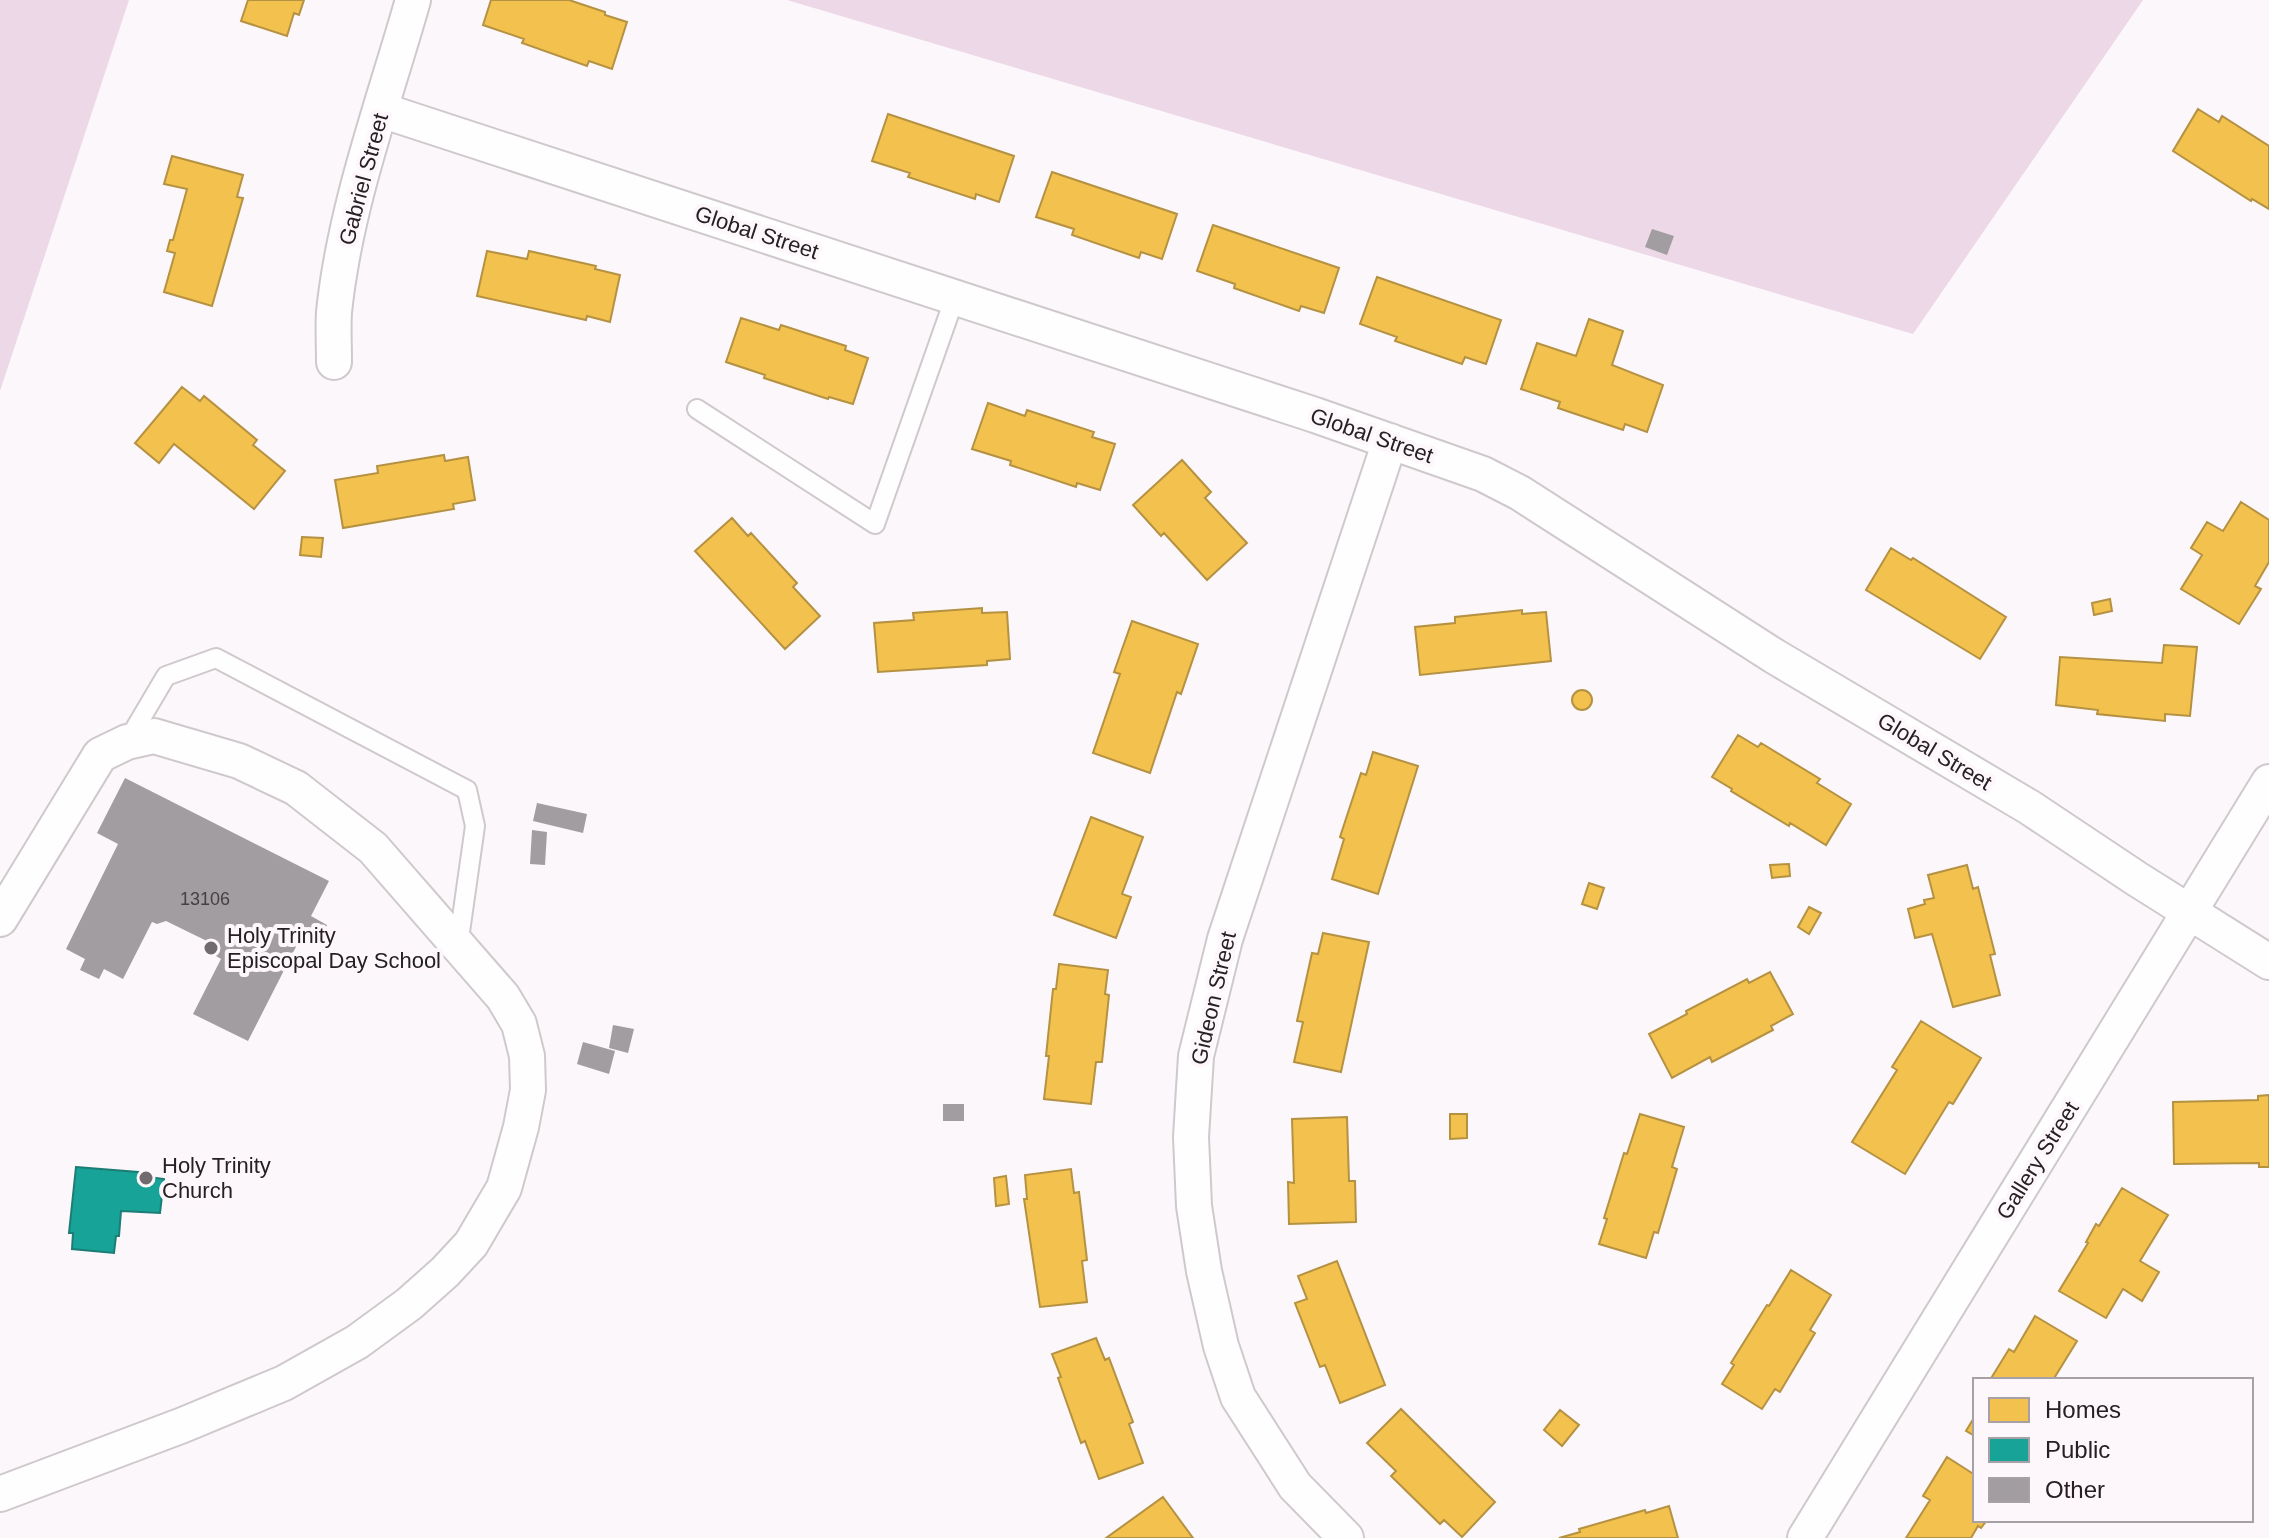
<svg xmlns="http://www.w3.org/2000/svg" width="2269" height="1538" font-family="Helvetica,sans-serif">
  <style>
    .green { fill: #edd8e8 }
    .homes { fill: #f2c14e; stroke: #b59142; stroke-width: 2 }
    .public { fill: #17a398; stroke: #1c7c76; stroke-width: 2 }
    .building { fill: #a19da0 }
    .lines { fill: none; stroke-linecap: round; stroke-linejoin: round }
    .lane-casing { stroke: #cfc9cd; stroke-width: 22 }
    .street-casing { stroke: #cfc9cd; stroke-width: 38 }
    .lane { stroke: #fffefe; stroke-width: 18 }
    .street { stroke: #fffefe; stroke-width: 34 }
    .poi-dot { fill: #716b70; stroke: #fdf6fb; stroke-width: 3 }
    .labels { text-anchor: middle; stroke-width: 8; stroke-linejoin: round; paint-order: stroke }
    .number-label { font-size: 18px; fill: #453f44 }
    .street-label { font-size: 22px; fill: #262025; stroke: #fdf6fb }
    .poi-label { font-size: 22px; fill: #262025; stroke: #fdf6fb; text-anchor: start }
  </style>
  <rect width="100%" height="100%" fill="#fcf7fa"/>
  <!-- green -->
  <path class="green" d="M0,0H129L0,391Z
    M787,0H2143L1913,334Z"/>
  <!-- homes -->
  <path class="homes" d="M248,0H304L299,15L294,13L287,36L241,21Z
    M491,0H569L605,12V15L627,22L612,69L589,61L587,66L522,43L524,39L483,25Z
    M2198,109L2219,122L2222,116L2269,146V209L2252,199L2251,201L2173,151Z
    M888,114L1014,156L999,202L976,194L975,199L908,177L910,173L872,161Z
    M172,156L243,175L237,197L243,198L212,306L164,292L175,253L167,251L170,240H173L187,189L164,184Z
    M1052,172L1177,214L1162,259L1141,252L1139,258L1072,235L1074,229L1036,217Z
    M1213,225L1339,268L1324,313L1301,306L1299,311L1234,288L1235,284L1197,271Z
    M487,251L527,259L529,251L596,266L595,269L620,275L610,322L587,316L586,320L477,296Z
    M1377,277L1501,320L1486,364L1465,357L1462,364L1395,341L1397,337L1360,324Z
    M741,318L779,330L781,325L846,346L845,350L868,358L853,404L829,397L828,399L764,378L765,375L726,362Z
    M1589,319L1623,331L1612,365L1663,385L1647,432L1625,424L1623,430L1558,408L1560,402L1521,389L1537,343L1576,356Z
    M182,387L200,401L204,396L257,440L253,445L285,471L254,509L174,444L159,463L135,443Z
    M988,403L1025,416L1027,410L1094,432L1092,437L1115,444L1100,490L1077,483L1076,487L1010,465L1011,461L972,449Z
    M444,455L445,461L468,457L475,500L453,504L454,509L343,528L335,480L378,473L377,466Z
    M1182,460L1211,492L1205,498L1247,543L1207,580L1164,533L1161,536L1133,505Z
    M2241,502L2269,520V562L2255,586L2261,589L2239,624L2181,589L2202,555L2191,548L2207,522L2223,531Z
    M732,518L748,536L751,533L797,583L793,587L820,616L785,649L695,551Z
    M302,537L323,538L321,557L300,555Z
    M1891,548L1911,560L1913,558L2006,617L1980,659L1866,590Z
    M2110,599L2112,611L2094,615L2092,603Z
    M982,608V613L1007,612L1010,659L987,661V665L878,672L874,623L914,620L913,613Z
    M1522,610V614L1546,612L1551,661L1420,675L1415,627L1455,623V617Z
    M1132,621L1198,644L1181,694L1177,692L1150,773L1093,753L1120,674L1114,672Z
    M2164,645L2197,647L2190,716L2165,714V721L2097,714L2098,710L2056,705L2060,657L2162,663Z
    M1572 700a10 10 0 1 1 20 0a10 10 0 1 1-20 0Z
    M1738,735L1758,747L1761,743L1820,779L1817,783L1851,804L1826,845L1790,823L1789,826L1731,791L1732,789L1712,777Z
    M1373,752L1418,766L1378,894L1332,879L1344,839L1340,837L1361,773L1366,775Z
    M1091,817L1143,837L1122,894L1131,897L1116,938L1054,915Z
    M1789,864L1790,876L1772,878L1770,865Z
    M1967,865L1973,889L1978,887L1995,954L1990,955L2000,995L1953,1007L1932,934L1915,938L1908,909L1925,904L1924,900L1934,898L1928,875Z
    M1589,883L1604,888L1597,909L1582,904Z
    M1809,907L1821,913L1809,934L1798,927Z
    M1323,933L1369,942L1341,1072L1294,1062L1303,1022L1297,1021L1312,953L1318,954Z
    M1059,964L1108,970L1105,994L1109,995L1102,1062H1096L1091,1104L1044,1099L1049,1056H1046L1053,989H1056Z
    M1770,972L1793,1014L1771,1026L1773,1030L1712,1062L1710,1057L1672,1078L1649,1034L1687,1014L1686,1011L1747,979L1749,983Z
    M1921,1021L1981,1058L1953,1104L1949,1102L1905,1174L1852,1142L1897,1070L1892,1067Z
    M2269,1095V1167H2259V1163L2174,1164L2173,1102L2258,1100V1096Z
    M1450,1114H1467V1138L1450,1139Z
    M1640,1114L1684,1127L1672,1167L1677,1169L1658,1233L1654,1232L1646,1258L1599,1244L1607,1219L1604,1218L1624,1153L1627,1154Z
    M1347,1117L1349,1181H1355L1356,1222L1289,1224L1288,1182L1294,1183L1292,1119Z
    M1071,1169L1074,1193L1079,1192L1087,1260L1082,1261L1087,1302L1040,1307L1024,1199H1027L1025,1175Z
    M1006,1176L1009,1204L996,1206L994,1178Z
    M2122,1188L2168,1215L2140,1261L2159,1272L2142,1301L2123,1289L2106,1318L2059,1291L2088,1243L2086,1242L2096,1224L2099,1226Z
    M1337,1261L1385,1385L1340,1403L1325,1365L1320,1367L1295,1303L1307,1299L1298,1276Z
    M1791,1270L1831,1295L1810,1330L1815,1333L1780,1392L1775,1389L1762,1409L1722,1384L1734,1365L1731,1363L1767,1305L1769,1306Z
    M2035,1316L2077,1341L2053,1380H1990L2009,1349L2014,1352Z
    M1096,1338L1105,1360L1109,1358L1133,1422L1129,1424L1143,1463L1099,1479L1085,1441L1081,1443L1058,1378L1061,1377L1052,1354Z
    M1401,1409L1495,1502L1462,1537L1444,1520L1440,1524L1391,1476L1396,1471L1367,1443Z
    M1560,1410L1579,1425L1562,1446L1544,1430Z
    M1975,1416V1436L1966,1431Z
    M1947,1457L1975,1475V1520H1987L1981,1528L1978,1526L1971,1538H1906L1930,1500L1923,1496Z
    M1163,1497L1193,1538H1106Z
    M1669,1506L1678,1538H1559L1580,1532L1579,1529L1645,1510L1646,1513Z"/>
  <!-- public -->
  <path class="public" d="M76,1167L150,1173L149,1177L164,1179L160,1213L121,1211L119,1236H116L114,1253L72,1249L73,1233H69Z"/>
  <!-- building -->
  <path class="building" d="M1652,229L1674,236L1667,255L1645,247Z
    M125,778L329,881L311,916L327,925L319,941L303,933L248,1041L193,1014L221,959L216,956L213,944L166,921L157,924L152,922L123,979L104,969L99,979L80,970L85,959L66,949L118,844L97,833Z
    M537,803L587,814L583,833L533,821Z
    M532,830L547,832L545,865L530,864Z
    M613,1025L634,1029L628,1053L609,1048Z
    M583,1042L615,1051L609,1074L577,1064Z
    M943,1104H964V1121H943Z"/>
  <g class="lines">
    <!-- lane casing -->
    <g class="lane-casing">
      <path id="lane" d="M697,409L875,524L955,297
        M127,742L166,676L216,658L467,790L475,826L458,946"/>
    </g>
    <!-- street casing -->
    <g class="street-casing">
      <path id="street" d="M381,110L1315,415L1483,474L1520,493L1774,656L2029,807L2137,879L2269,962
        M334,362C334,345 333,328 334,312C345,206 384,102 413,0
        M0,919L100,755L127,742L154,736L239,761L296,788L373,848L503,997L519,1024L527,1056L528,1090L521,1127L504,1188L471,1244L445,1272L409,1304L357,1342L284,1383L183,1425L0,1494
        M1346,1538L1295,1486L1238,1397L1221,1346L1204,1271L1194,1206L1191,1137L1196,1056L1225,939L1390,441
        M1805,1538L2269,782"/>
    </g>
    <!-- lane -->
    <use href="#lane" class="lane"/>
    <!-- street -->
    <use href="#street" class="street"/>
  </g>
  <!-- markers -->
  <g class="poi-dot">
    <circle cx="211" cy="948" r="8"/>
    <circle cx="146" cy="1178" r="8"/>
  </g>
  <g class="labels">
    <!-- number labels -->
    <g class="number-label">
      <text x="205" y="905">13106</text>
    </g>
    <!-- street labels -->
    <g class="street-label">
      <text transform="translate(363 179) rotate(-75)" y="8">Gabriel Street</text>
      <text transform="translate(757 232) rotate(18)" y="8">Global Street</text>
      <text transform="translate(1372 435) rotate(19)" y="8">Global Street</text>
      <text transform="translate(1935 751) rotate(31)" y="8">Global Street</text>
      <text transform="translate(1213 998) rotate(-77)" y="8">Gideon Street</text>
      <text transform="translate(2037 1160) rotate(-58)" y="8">Gallery Street</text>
    </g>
    <!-- poi labels -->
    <g class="poi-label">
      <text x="227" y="943">Holy Trinity<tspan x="227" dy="25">Episcopal Day School</tspan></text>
      <text x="162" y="1173">Holy Trinity<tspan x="162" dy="25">Church</tspan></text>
    </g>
  </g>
  <!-- legend -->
  <rect x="1973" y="1378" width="280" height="144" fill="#fdf6fb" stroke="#a7a0a5" stroke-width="2"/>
  <rect x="1989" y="1398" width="40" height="24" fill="#f2c14e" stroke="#a7a0a5" stroke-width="2"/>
  <text x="2045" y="1418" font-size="24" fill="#262025">Homes</text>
  <rect x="1989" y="1438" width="40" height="24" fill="#17a398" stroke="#a7a0a5" stroke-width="2"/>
  <text x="2045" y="1458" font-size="24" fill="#262025">Public</text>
  <rect x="1989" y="1478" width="40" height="24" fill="#a19da0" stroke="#a7a0a5" stroke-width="2"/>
  <text x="2045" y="1498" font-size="24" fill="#262025">Other</text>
</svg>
